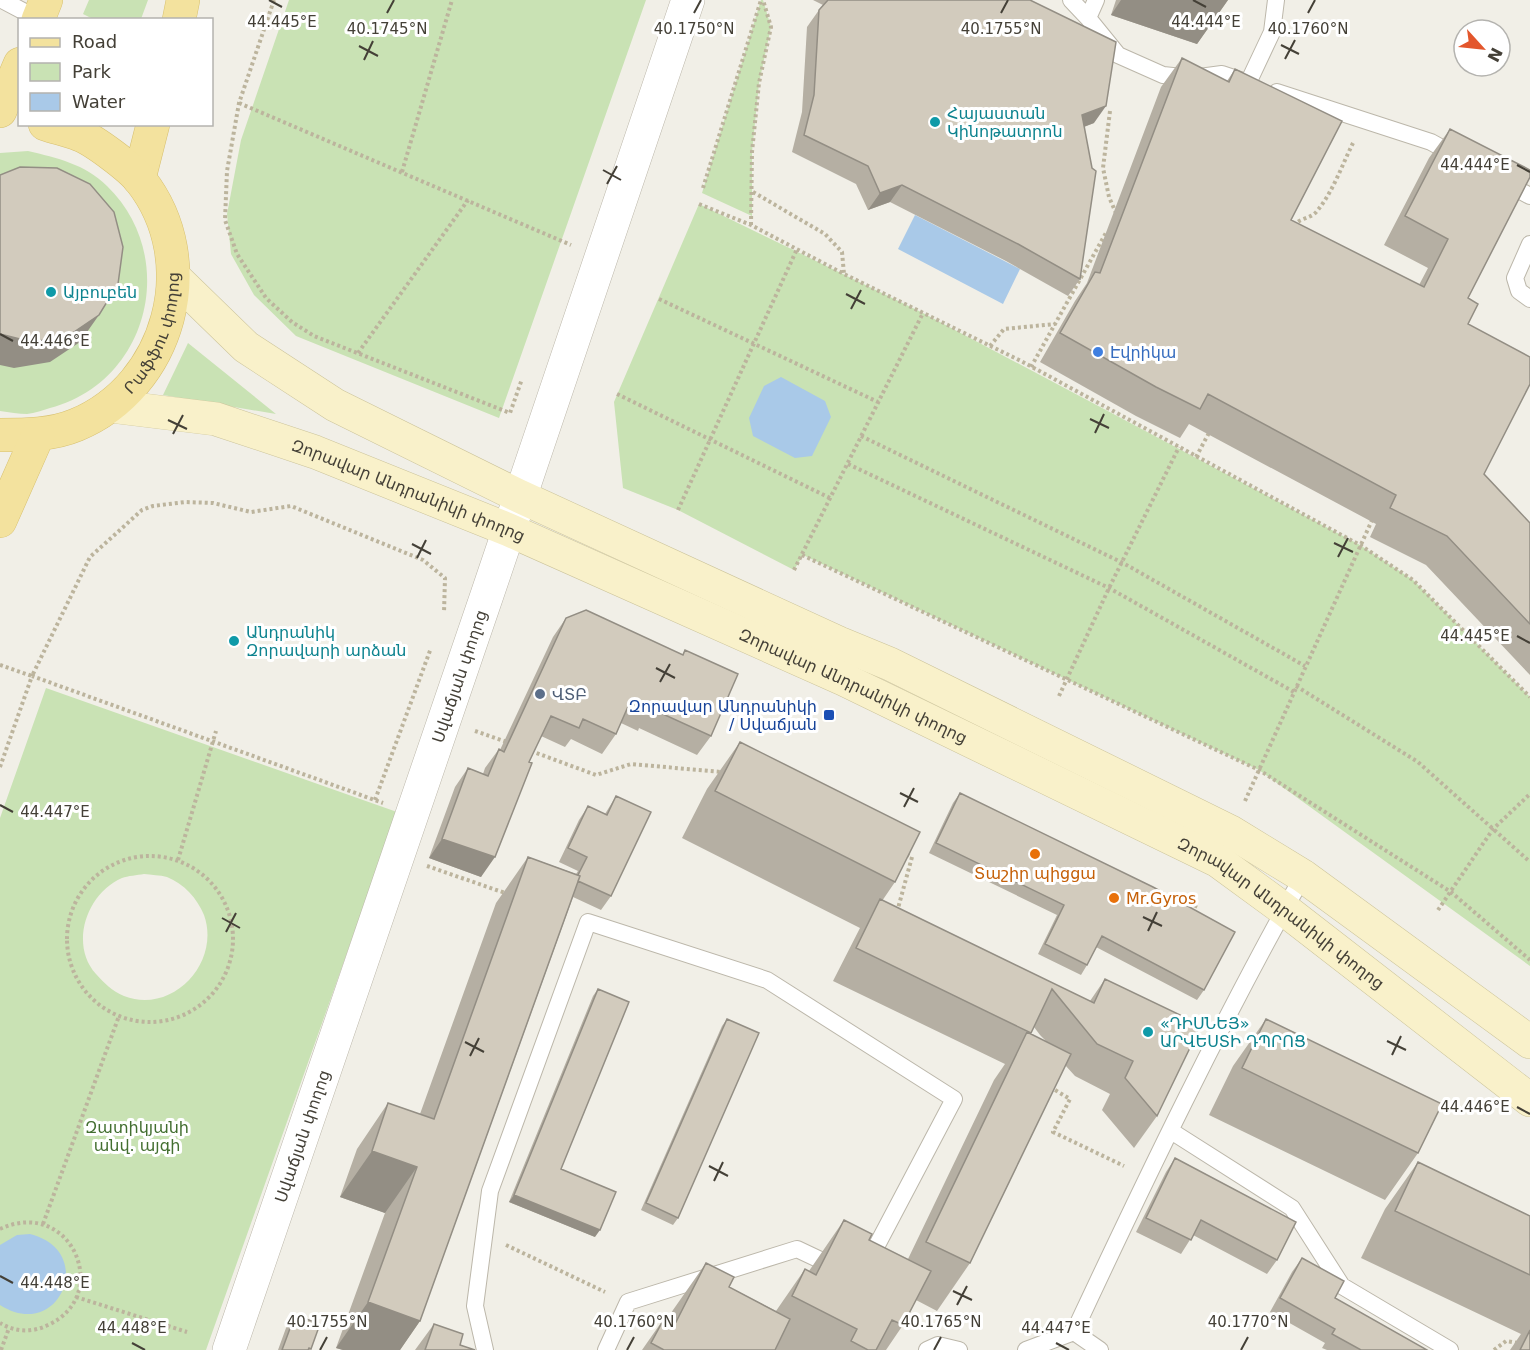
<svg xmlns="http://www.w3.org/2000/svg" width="1530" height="1350" font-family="'DejaVu Sans','Noto Sans Armenian',sans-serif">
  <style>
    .green { fill: #c9e2b4; fill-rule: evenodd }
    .water { fill: #a9c9e8 }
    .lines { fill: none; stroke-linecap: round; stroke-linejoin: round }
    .service-casing { stroke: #bcb7aa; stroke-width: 18 }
    .tertiary-casing { stroke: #bcb7aa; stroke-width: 34 }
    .secondary-casing { stroke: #ccc49b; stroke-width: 34 }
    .primary-casing { stroke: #d7c070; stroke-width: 34 }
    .path { stroke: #bcb49d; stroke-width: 4; stroke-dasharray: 3 3; stroke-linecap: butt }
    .service { stroke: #fff; stroke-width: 16 }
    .tertiary { stroke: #fff; stroke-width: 33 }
    .secondary { stroke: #f9f1ca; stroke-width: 33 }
    .primary { stroke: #f3e29e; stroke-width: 33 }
    .wall { fill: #b5afa3; fill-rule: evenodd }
    .shaded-wall { fill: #938e84 }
    .building { fill: #d2cbbd; stroke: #938e84; stroke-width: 1.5 }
    .ticks { fill: none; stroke: #444037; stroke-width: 2 }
    .culture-dot { fill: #0f9aa8; stroke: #fff; stroke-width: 2 }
    .shop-dot { fill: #3f7fe0; stroke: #fff; stroke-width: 2 }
    .service-dot { fill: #5c6f8a; stroke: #fff; stroke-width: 2 }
    .transit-dot { fill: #1a4fb4; stroke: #fff; stroke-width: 2 }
    .food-dot { fill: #e8710a; stroke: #fff; stroke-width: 2 }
    .labels { text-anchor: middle; stroke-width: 6; stroke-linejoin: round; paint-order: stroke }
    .culture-label { font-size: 16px; fill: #0d838f; stroke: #fff; text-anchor: start }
    .street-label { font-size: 16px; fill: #444037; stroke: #fff }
    .shop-label { font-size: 16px; fill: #366cbe; stroke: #fff; text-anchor: start }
    .service-label { font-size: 16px; fill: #4e5e75; stroke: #fff; text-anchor: start }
    .transit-label { font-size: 16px; fill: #164399; stroke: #fff; text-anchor: end }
    .food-label { font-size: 16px; fill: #c56008; stroke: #fff }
    .park-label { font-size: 16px; fill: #436f30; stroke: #fff }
    .ticks-label { font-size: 15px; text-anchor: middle; fill: #444037; stroke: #fff; stroke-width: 6; stroke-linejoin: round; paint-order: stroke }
  </style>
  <rect width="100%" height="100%" fill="#f1efe7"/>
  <!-- green -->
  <path class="green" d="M89,0H148L141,19H93L83,14Z
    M289,0H646L499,418L296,336L254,295L231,254L227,214L241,140Z
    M761,0H763L771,27L759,83L752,152V216L702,193Z
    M28,151C57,158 85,164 107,186C180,257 149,382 50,408C43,410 35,413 27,414C19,414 9,412 0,411V153Z
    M699,204L923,313L1360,545L1413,580L1530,697V966L1259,770L803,555L794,570L678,510L623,488L614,402Z
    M188,343L276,414L163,395Z
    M46,688L397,812L206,1350H0V818ZM144,874C151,875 160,875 167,877C184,884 197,898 204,915C221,962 173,1015 124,996C112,991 104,983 96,974C69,944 87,893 122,878C128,876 137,875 144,874Z"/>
  <!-- water -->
  <path class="water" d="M915,215L1020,269L1003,304L898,249Z
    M781,377L825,401L831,417L812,456L795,458L753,436L749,418L764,386Z
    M30,1234C98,1251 59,1343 0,1305V1245L17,1235Z"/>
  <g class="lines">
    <!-- service casing -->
    <g class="service-casing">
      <path id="service" d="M2,0L38,19
        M1071,0L1088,18L1096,0
        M1088,18L1118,55L1163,75L1192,78L1222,74L1249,83
        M1248,83L1272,32L1276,0
        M1277,92L1431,142L1458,157
        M1504,182L1530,196
        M1530,244L1515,278L1519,291L1530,299
        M1171,1131L1292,1208L1342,1286L1450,1350
        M1074,1332L1100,1350
        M485,1350L475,1306L490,1191L588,922L767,980L954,1099L867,1264
        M606,1350L628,1302L797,1249L835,1267
        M927,1350L938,1345L959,1350
        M1026,1350L1074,1332C1146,1178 1220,1024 1303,876"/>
    </g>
    <!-- tertiary casing -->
    <g class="tertiary-casing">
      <g id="tertiary">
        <path id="s1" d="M229,1350L487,595C554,396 621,198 688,0"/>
      </g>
    </g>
    <!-- secondary casing -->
    <g class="secondary-casing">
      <g id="secondary">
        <path d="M175,278L246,347L335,405L519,496L839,643L890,664L1231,832L1303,876L1530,1042"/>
        <path id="s2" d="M110,406L216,419L315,452L509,530L843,679L1218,861L1285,910L1530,1100"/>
      </g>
    </g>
    <!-- primary casing -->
    <g class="primary-casing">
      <g id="primary">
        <path d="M38,20L46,0"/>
        <path d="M179,20L183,0"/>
        <path d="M0,111L20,64"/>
        <path d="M139,179L153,124"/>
        <path id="s3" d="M0,435C26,435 52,435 76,425C170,386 204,262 141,181C131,168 95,141 80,135C69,130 56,128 45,124"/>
        <path d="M0,521L38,435"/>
      </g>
    </g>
    <!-- path -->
    <path class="path" d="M274,0L239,103L227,171L225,220L237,254L266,298L292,322L314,336L510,413L522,379
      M239,103L571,245
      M1110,111L1103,168L1109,197L1116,213
      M402,172L452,0
      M703,188L761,0
      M753,192L825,234L842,252L844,274
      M699,204L751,225L844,274L1021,361L1360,545L1413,580L1530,697
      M751,225L752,152L759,83L771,27L763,0
      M1294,226C1298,218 1311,219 1317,211C1333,192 1342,165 1353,143
      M659,299L878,402
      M990,346L1004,329L1055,324
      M358,353L468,200
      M1031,367L1107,231
      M617,394L830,498
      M861,436L1123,563L1305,666
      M1196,457L1210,431
      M848,464L1109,588L1294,692
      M678,510L797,249
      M802,555L1259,770L1451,892L1530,960
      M794,570L923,313
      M0,665L32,676L90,557L142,510L153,506L185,502L213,503L251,512L291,506L423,560L445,578L444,613
      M1296,686L1418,762L1530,862
      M1059,696L1109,588L1179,447
      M475,731L507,742
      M531,751L596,775L631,764L721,772
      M0,767L32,676L383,803
      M375,800L431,648
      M1245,801L1373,518
      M67 939a83 83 0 1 1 166 0a83 83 0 1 1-166 0Z
      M178,860L216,731
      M427,866L508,894
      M1438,910L1493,829L1530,794
      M897,912L912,857L906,854
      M1192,913L1197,903
      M1050,1087L1070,1099L1053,1132L1124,1166
      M43,1224L119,1016
      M0,1229C72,1196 113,1296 48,1325C32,1333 15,1332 0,1323
      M506,1245L605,1292
      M76,1297L187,1332
      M1,1350L9,1328
      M1494,1350L1506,1341L1530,1345"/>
    <!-- service -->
    <use href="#service" class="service"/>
    <!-- tertiary -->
    <use href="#tertiary" class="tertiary"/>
    <!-- secondary -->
    <use href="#secondary" class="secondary"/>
    <!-- primary -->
    <use href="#primary" class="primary"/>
  </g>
  <!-- wall -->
  <path class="wall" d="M813,0H1030L1094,123L1084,127L1080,279L1068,296L1006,261L890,202L868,210L856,184L792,152L802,112L807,27L819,10L823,5Z
    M1116,0H1228L1197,44L1111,15Z
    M1182,58L1227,81L1235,69L1291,220L1419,285L1428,268L1384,245L1429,158L1450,129L1468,298V324L1484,474L1530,523V675L1426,565L1370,537L1376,524L1189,424L1180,438L1136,416L1040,362L1075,301L1087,283L1161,87Z
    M566,618L682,655L685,650L711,736L697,755L639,728L638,731L621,723L616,734L602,754L571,739L565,747L541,736L529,762L481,877L429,858L455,787L468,768L483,774L485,768L499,749L500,750L553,637Z
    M740,742L895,882L882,901L1090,1001L1105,979L1157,1116L1134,1148L1102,1110L1110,1094L1075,1076L1065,1065L970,1263L937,1311L916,1300L903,1325L886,1350H642L665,1317L668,1319L673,1310L706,1263L729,1287L776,1311L805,1269L809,1271L844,1220L869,1240L908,1259L994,1080L1005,1064L833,981L860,928L682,838L707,789ZM1034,1027L1040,1035L1046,1041L1030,1034Z
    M960,793L1204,990L1197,1000L1096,947L1087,965L1081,975L1038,954L1057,915L929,853L953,803Z
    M616,796L611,896L601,910L573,897L420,1321L400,1350H343L336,1348L385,1213L340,1197L357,1149L388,1103L420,1114L496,903L528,857L576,874L578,871L559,862L579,820L588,806L605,814Z
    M598,989L561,1169L595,1237L509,1202L593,996Z
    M727,1019L678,1218L673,1225L641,1210L722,1026Z
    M1266,1019L1418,1153L1385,1200L1209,1115L1233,1066Z
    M1175,1158L1277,1260L1267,1274L1193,1235L1181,1254L1136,1232L1166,1172Z
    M1418,1162L1530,1216V1350H1510L1521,1334L1361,1258L1385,1209Z
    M1302,1258L1335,1298L1427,1350H1327L1322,1348L1325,1343L1270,1312L1292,1272Z
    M295,1315L311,1349L310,1350H278L286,1328Z
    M434,1324L460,1345L475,1350H415Z"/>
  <!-- shaded-wall -->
  <path class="shaded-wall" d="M1121,0H1228L1197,44L1111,15Z
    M1106,106L1094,123L1070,132L1082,115Z
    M902,185L890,202L868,210L880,193Z
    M99,315L80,342L50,362L14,368L0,365V334Z
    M442,839L495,857L481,877L429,858Z
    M372,1151L417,1167L385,1213L340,1197Z
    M514,1195L600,1230L595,1237L509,1202Z
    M368,1302L420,1321L400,1350H343L336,1348Z"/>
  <!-- building -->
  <path class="building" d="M828,0H1030L1116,42L1106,106L1082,115L1092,168L1096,171L1080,279L1018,244L902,185L880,193L868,166L804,135L814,95L819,10Z
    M1182,58L1229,82L1235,69L1342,121L1291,220L1424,287L1448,239L1405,216L1450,129L1530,170V177L1468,298L1478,304L1468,324L1530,357V384L1484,474L1530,523V624L1447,536L1390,508L1396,495L1208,394L1200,409L1156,387L1060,333L1095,272L1100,273Z
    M20,167L57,168L90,184L114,212L123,247L118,284L99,315L68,336L32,342L0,334V175Z
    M586,610L683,655L685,650L738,674L711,736L652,709L651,712L630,702L616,734L583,719L579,728L551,716L529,762L532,763L495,857L442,839L468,768L488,776L499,749L504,752L566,618Z
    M740,742L920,832L895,882L715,791Z
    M960,793L1153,887L1235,932L1204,990L1102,936L1087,965L1045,944L1064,905L936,843Z
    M616,796L651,812L611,896L578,881L580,876L578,875L587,857L568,848L588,806L607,815Z
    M528,857L580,876L420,1321L368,1302L417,1167L372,1151L388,1103L434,1119Z
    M880,899L1094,1003L1105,979L1201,1025L1157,1116L1125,1078L1133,1061L1097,1044L1052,989L1031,1033L856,948Z
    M598,989L629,1002L561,1169L616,1192L600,1230L514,1195Z
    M727,1019L759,1033L678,1218L646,1203Z
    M1266,1019L1442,1104L1418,1153L1242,1068Z
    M1027,1032L1071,1054L970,1263L926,1242Z
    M1175,1158L1296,1222L1277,1260L1201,1220L1191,1240L1146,1218Z
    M1418,1162L1530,1216V1275L1395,1211Z
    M844,1220L872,1234L869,1240L931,1271L903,1325L892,1320L876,1350H868L851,1341L857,1329L792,1296L805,1269L816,1275Z
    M1302,1258L1344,1281L1335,1298L1427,1350H1361L1332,1334L1335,1329L1280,1298Z
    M706,1263L734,1277L729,1287L790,1319L775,1350H664L651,1343L665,1317L676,1322Z
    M295,1315L320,1324L311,1349L309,1348L308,1350H282Z
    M434,1324L463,1334L460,1345L475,1350H425Z
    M1530,1330V1350H1520Z"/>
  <!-- ticks -->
  <path class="ticks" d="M269,0L282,7M1193,0L1206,7M387,13L394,0M694,13L701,0M1001,13L1008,0M1308,13L1315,0M1281,45L1299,54M359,46L378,56M1285,59L1295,40M364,60L373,41M1517,165L1530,172M603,170L621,180M607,184L617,166M846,294L865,304M851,309L861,290M0,334L13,341M1090,419L1109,428M168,420L187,429M1095,433L1104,414M173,434L183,415M1334,543L1353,552M412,544L431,554M1338,557L1348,538M417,558L426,540M1517,636L1530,643M656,668L675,678M660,682L670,664M900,793L918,802M0,805L13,812M904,807L914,788M1143,917L1162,926M222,918L240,928M1148,931L1157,912M226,932L236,913M1387,1041L1406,1050M465,1042L484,1052M1392,1055L1401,1036M470,1056L479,1038M1517,1107L1530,1114M709,1166L728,1176M714,1181L723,1162M0,1276L13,1283M953,1291L972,1300M957,1305L967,1286M132,1343L145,1350M1056,1343L1069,1350M320,1350L327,1337M627,1350L634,1337M934,1350L941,1337M1241,1350L1248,1337"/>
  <!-- markers -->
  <g class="culture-dot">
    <circle cx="935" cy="122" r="6"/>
    <circle cx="51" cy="292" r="6"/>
    <circle cx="234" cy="641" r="6"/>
    <circle cx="1148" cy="1032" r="6"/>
  </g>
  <circle class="shop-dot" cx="1098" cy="352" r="6"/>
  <circle class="service-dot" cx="540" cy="694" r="6"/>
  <rect class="transit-dot" x="823" y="709" width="12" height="12" rx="3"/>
  <g class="food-dot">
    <circle cx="1035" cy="854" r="6"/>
    <circle cx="1114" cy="898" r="6"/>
  </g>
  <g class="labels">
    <!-- culture labels -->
    <g class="culture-label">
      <text x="947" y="119">Հայաստան<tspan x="947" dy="18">Կինոթատրոն</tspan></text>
      <text x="63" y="298">Այբուբեն</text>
      <text x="246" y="638">Անդրանիկ<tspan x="246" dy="18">Զորավարի արձան</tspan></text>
      <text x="1160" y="1029">«ԴԻՍՆԵՅ»<tspan x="1160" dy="18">ԱՐՎԵՍՏԻ ԴՊՐՈՑ</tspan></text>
    </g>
    <!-- street labels -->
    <g class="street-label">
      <text dy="6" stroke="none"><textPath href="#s3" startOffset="204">Րաֆֆու փողոց</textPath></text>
      <text dy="6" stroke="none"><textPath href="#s2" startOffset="312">Զորավար Անդրանիկի փողոց</textPath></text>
      <text dy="6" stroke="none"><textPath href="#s1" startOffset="712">Սվաճյան փողոց</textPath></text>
      <text dy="6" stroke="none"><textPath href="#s2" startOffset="798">Զորավար Անդրանիկի փողոց</textPath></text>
      <text dy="6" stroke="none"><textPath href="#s2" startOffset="1284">Զորավար Անդրանիկի փողոց</textPath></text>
      <text dy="6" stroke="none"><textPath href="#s1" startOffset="226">Սվաճյան փողոց</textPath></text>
    </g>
    <!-- shop labels -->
    <g class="shop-label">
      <text x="1110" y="358">Էվրիկա</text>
    </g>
    <!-- service labels -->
    <g class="service-label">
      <text x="552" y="700">ՎՏԲ</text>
    </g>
    <!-- transit labels -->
    <g class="transit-label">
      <text x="817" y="712">Զորավար Անդրանիկի<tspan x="817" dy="18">/ Սվաճյան</tspan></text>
    </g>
    <!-- food labels -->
    <g class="food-label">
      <text x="1035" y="879">Տաշիր պիցցա</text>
      <text x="1126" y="904" text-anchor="start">Mr.Gyros</text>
    </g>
    <!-- park labels -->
    <g class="park-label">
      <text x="137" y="1133">Զատիկյանի<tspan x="137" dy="18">անվ. այգի</tspan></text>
    </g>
  </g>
  <g class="ticks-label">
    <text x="282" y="27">44.445°E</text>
    <text x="1206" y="27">44.444°E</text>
    <text x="387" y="34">40.1745°N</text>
    <text x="694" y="34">40.1750°N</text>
    <text x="1001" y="34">40.1755°N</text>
    <text x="1308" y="34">40.1760°N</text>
    <text x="1475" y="170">44.444°E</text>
    <text x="55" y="346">44.446°E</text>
    <text x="1475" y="641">44.445°E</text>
    <text x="55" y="817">44.447°E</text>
    <text x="1475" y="1112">44.446°E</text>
    <text x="55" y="1288">44.448°E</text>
    <text x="327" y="1327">40.1755°N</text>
    <text x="634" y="1327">40.1760°N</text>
    <text x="941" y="1327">40.1765°N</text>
    <text x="1248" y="1327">40.1770°N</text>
    <text x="132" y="1333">44.448°E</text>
    <text x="1056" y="1333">44.447°E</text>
  </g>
  <!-- legend -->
  <rect x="18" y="18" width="195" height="108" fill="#ffffff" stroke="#b4b3af" stroke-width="1.5"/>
  <rect x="30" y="38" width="30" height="9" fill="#f3e29e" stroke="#b4b3af" stroke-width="1.5"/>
  <text x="72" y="48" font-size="18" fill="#444037">Road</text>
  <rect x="30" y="63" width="30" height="18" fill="#c9e2b4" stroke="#b4b3af" stroke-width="1.5"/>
  <text x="72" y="78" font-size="18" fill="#444037">Park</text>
  <rect x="30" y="93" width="30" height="18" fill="#a9c9e8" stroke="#b4b3af" stroke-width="1.5"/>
  <text x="72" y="108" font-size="18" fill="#444037">Water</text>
  <!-- north arrow -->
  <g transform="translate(1482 48) rotate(117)"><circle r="28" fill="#ffffff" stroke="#b4b3af" stroke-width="1.5"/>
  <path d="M0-4.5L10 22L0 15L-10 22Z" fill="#e3562c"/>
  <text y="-9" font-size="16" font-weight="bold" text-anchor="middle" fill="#444037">N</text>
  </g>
</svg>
